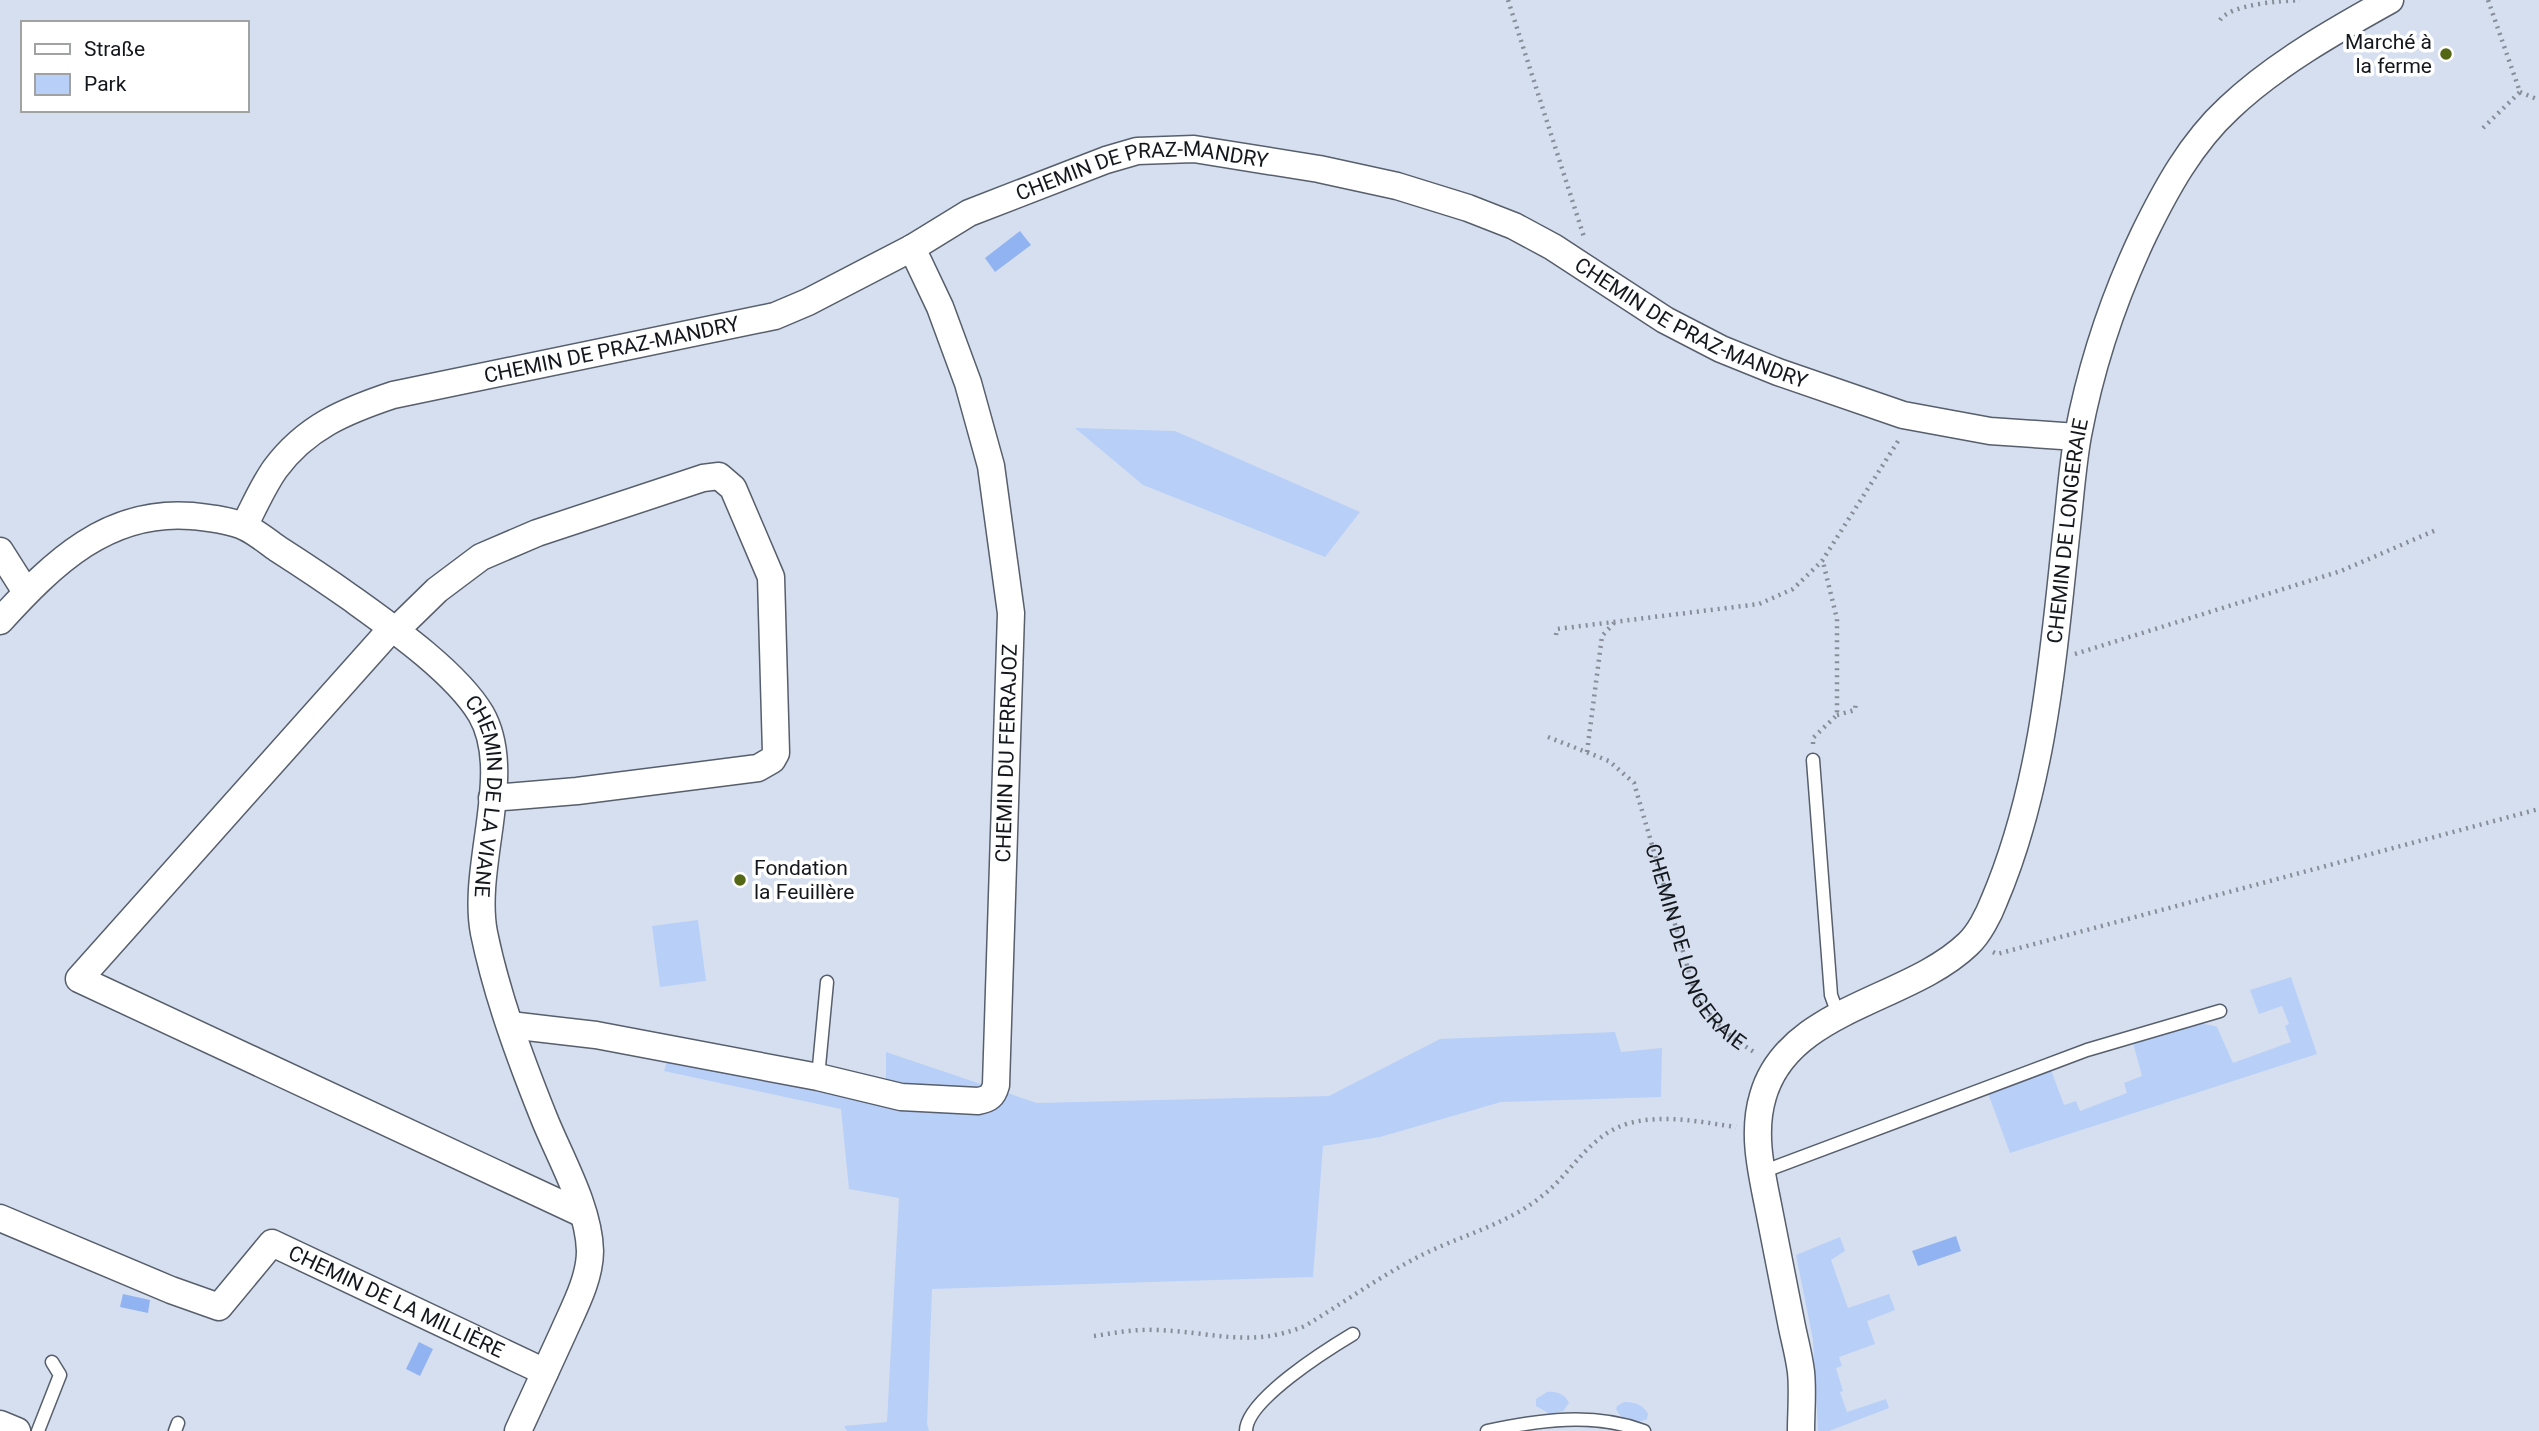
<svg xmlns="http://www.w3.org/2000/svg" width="2539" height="1431" font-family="Roboto,sans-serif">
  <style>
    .green { fill: #b8cff8 }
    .water { fill: #91b3f1 }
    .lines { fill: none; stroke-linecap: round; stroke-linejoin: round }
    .lane-casing { stroke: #575e6c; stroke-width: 15 }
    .street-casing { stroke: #575e6c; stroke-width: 29 }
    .path { stroke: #878e99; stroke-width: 4.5; stroke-dasharray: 2 5; stroke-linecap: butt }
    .lane { stroke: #fff; stroke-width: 12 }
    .street { stroke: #fff; stroke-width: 26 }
    .poi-dot { fill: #536714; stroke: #fff; stroke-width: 2.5 }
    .labels { text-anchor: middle; stroke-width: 7; stroke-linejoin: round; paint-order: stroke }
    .poi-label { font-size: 21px; fill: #14171c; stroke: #fff; text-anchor: end }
    .street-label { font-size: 21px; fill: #14171c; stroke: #fff }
  </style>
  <rect width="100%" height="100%" fill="#d6dfef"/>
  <!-- green -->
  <path class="green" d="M1075,428L1175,431L1360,512L1325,557L1143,485Z
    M698,920L706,981L660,987L652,926Z
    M2291,977L2317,1054L2010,1153L1988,1093L2051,1070L2064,1105L2076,1101L2080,1111L2127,1093L2124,1083L2142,1076L2133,1043C2158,1035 2192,1017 2217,1027L2233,1063L2291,1042L2285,1026L2289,1024L2282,1006L2259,1014L2250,990Z
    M1615,1032L1621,1052L1662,1048L1661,1097L1501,1102L1380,1137L1323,1146L1313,1277L932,1289L927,1424L929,1431H847L844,1426L887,1422L899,1198L849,1189L841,1109L664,1071L673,1042L886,1082V1052L1037,1103L1329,1096L1440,1039Z
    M1840,1237L1845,1251L1831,1260L1848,1308L1889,1294L1895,1310L1867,1321L1875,1344L1839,1357L1842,1366L1836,1368L1843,1391L1840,1392L1847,1412L1886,1399L1889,1408L1829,1431H1818L1813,1340L1796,1255Z
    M1547,1392C1557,1391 1565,1394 1569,1403L1563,1411L1550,1414L1536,1406V1399Z
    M1624,1402C1634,1402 1643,1404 1648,1414L1647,1419C1635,1425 1622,1422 1616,1409L1617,1406Z"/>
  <!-- water -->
  <path class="water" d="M1020,231L1031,245L995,272L985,258Z
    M1956,1236L1961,1251L1918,1266L1912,1251Z
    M123,1294L150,1300L148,1313L120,1307Z
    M419,1342L433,1349L420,1376L406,1369Z"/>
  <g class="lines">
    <!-- lane casing -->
    <g class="lane-casing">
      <path id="lane" d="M1813,760L1831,995L1839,1017
        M818,1077L827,982
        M1762,1172L2087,1050L2220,1011
        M38,1431L60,1375L52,1362
        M175,1431L178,1423
        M1246,1431C1246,1400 1328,1349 1353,1334
        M1487,1431C1539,1420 1593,1412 1644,1431"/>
    </g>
    <!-- street casing -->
    <g class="street-casing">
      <g id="street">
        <path id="s2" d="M244,526C254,507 263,486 275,469C306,427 345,411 393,395L775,316L808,302L912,248L969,213L1106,160L1137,151L1194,149L1319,169L1397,186L1468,208L1514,226L1553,247L1665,320L1721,349L1778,372L1903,415L1990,431L2077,437"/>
        <path d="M0,551L26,592"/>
        <path id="s3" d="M0,621C53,563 108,509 192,516C209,518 230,520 245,527C256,532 268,542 278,549C303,565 327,581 351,598C390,626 456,672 481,714C515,773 471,865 484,933C497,996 520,1058 544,1118C560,1158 589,1207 590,1251C590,1279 574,1308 563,1333C548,1366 533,1398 518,1431"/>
        <path d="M393,627L79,979L583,1214"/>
        <path d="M396,630L437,590L481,557L537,533L703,478L719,476L733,488L771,577L776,753L772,760L758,768L577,791L492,798"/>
        <path id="s4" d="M510,1025L596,1035L818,1077L901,1097L978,1101C989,1099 993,1096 996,1085L1011,613L991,466L968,383L940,307L912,248"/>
        <path id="s5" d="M0,1218L171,1290L219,1307L272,1243L545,1372"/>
        <path d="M0,1424L17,1431"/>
        <path id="s6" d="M1801,1431C1801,1412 1803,1391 1801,1372C1799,1355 1794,1338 1791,1322C1783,1283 1776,1244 1768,1205C1761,1170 1752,1132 1763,1096C1788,1008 1909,1001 1968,944C1979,934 1989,914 1994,901C2043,786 2053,658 2066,536C2070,502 2072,468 2078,435C2091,366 2114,297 2144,234C2166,189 2191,143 2229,108C2274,65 2336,30 2390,0"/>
      </g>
    </g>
    <!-- path -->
    <g class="path">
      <path d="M1508,0L1584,237"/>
      <path d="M2220,20C2231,4 2281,1 2300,0"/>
      <path d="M2520,92L2539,100"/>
      <path d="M2483,128L2520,92L2488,0"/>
      <path d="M1556,635L1557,629L1759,604L1793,589L1822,561L1900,438"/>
      <path d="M2075,654L2341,571L2436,530"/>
      <path d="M1837,715L1855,710L1856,701"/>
      <path id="s1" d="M1548,737L1609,761L1634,783L1695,993C1714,1024 1727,1035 1757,1054"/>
      <path d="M1813,744V738L1837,715V619L1823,562"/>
      <path d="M1587,752L1602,636L1614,623"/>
      <path d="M1993,952L1997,954L2539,809"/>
      <path d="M1094,1336C1114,1333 1134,1329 1154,1330C1211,1331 1249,1349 1305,1326C1343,1303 1379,1277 1418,1257C1458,1236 1507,1225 1542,1196C1573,1172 1589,1134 1630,1123C1666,1114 1700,1122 1736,1127"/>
    </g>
    <!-- lane -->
    <use href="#lane" class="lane"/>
    <!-- street -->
    <use href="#street" class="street"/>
  </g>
  <!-- markers -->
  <g class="poi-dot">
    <circle cx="2446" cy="54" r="7"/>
    <circle cx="740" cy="880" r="7"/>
  </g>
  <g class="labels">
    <!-- poi labels -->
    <g class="poi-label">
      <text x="2432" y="49">Marché à<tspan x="2432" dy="24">la ferme</tspan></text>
      <text x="754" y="875" text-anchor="start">Fondation<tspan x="754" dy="24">la Feuillère</tspan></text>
    </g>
    <!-- street labels -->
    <g class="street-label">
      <text dy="7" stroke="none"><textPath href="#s2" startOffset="998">CHEMIN DE PRAZ-MANDRY</textPath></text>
      <text dy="7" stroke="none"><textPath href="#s2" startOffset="1586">CHEMIN DE PRAZ-MANDRY</textPath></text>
      <text dy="7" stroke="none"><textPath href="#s2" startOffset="430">CHEMIN DE PRAZ-MANDRY</textPath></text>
      <text dy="7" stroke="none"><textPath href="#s6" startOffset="1031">CHEMIN DE LONGERAIE</textPath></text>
      <text dy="7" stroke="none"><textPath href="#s4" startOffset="833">CHEMIN DU FERRAJOZ</textPath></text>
      <text dy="7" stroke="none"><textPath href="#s3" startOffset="668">CHEMIN DE LA VIANE</textPath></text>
      <text dy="7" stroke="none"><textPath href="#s1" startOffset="276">CHEMIN DE LONGERAIE</textPath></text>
      <text dy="7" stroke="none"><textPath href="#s5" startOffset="457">CHEMIN DE LA MILLIÈRE</textPath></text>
    </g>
  </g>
  <!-- legend -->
  <rect x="21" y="21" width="228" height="91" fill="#ffffff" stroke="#a1a2a4" stroke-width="2"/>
  <rect x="35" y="44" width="35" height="10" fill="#ffffff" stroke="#a1a2a4" stroke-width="2"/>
  <text x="84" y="56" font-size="21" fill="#14171c">Straße</text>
  <rect x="35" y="74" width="35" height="21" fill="#b8cff8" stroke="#a1a2a4" stroke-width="2"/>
  <text x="84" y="91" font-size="21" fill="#14171c">Park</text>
</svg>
